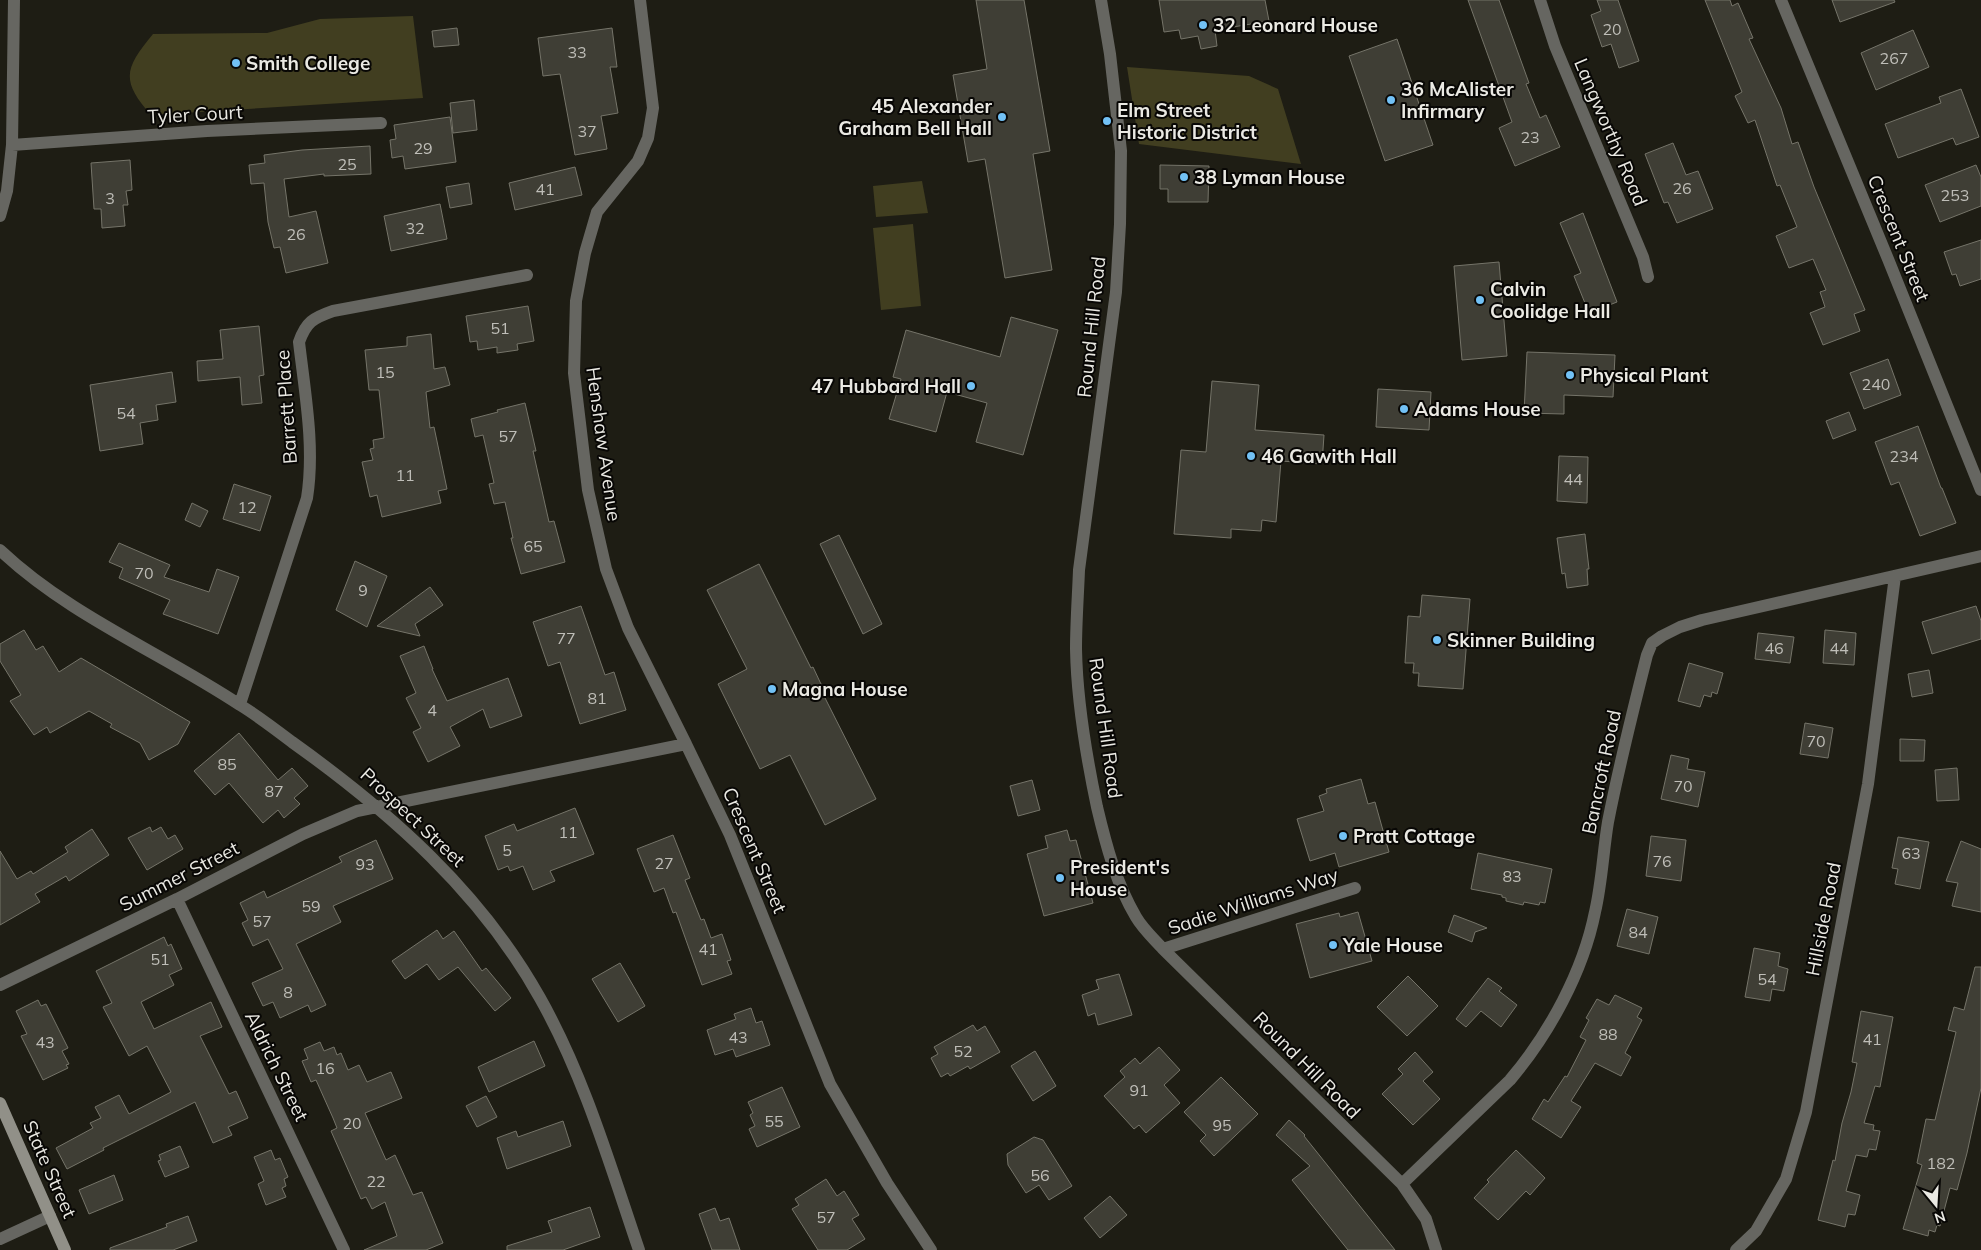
<svg xmlns="http://www.w3.org/2000/svg" width="1981" height="1250" font-family="Mulish,sans-serif">
  <style>
    .green { fill: #413e20 }
    .building { fill: #3f3e35; stroke: #757469 }
    .lines { fill: none; stroke-linecap: round; stroke-linejoin: round }
    .street { stroke: #666661; stroke-width: 12 }
    .secondary { stroke: #919088; stroke-width: 12 }
    .poi-dot { fill: #72c1f5; stroke: #080705; stroke-width: 2 }
    .labels { text-anchor: middle; stroke-width: 4; stroke-linejoin: round; paint-order: stroke }
    .number-label { font-size: 16px; fill: #bfbeb8 }
    .poi-label { font-size: 19px; font-weight: bold; fill: #eae9e3; stroke: #080705; text-anchor: start }
    .street-label { font-size: 19px; fill: #eae9e3; stroke: #080705 }
  </style>
  <rect width="100%" height="100%" fill="#1e1d14"/>
  <!-- green -->
  <path class="green" d="M413,16L423,98L151,115C120,80 125,68 153,34L267,33L320,19Z
    M1127,67L1249,76L1278,89L1301,164L1139,144Z
    M922,181L928,213L876,217L873,186Z
    M913,224L921,306L881,310L873,228Z"/>
  <!-- building -->
  <path class="building" d="M976,0H1024L1050,151L1033,154L1052,270L1005,278L985,159L968,162L953,75L987,69Z
    M1159,0H1265L1269,21L1215,30L1217,46L1201,49L1198,36L1181,39L1179,30L1164,32Z
    M1468,0H1499L1529,83L1526,84L1540,118L1546,115L1560,147L1515,166L1499,128L1512,122Z
    M1597,0H1618L1639,61L1619,68L1611,44L1602,47L1591,15L1601,11Z
    M1705,0H1730L1732,6L1738,3L1753,38L1749,39L1781,108L1792,144L1798,142L1814,187L1865,310L1854,314L1860,331L1823,345L1810,313L1825,307L1820,292L1826,290L1813,259L1789,268L1776,236L1797,227L1780,185L1777,186L1755,120L1748,123L1735,96L1742,92Z
    M1832,0H1894L1895,2L1840,22Z
    M457,28L459,45L434,47L432,31Z
    M612,28L617,67H610L618,113L601,116L607,149L575,155L560,74L543,76L538,38Z
    M1913,30L1929,67L1876,90L1861,53Z
    M1397,39L1433,145L1385,161L1349,56Z
    M1961,89L1979,137L1956,145L1953,138L1898,158L1885,124L1941,103L1939,97Z
    M474,100L477,130L453,133L450,103Z
    M450,117L456,162L405,169L403,156L392,158L390,140L396,139L394,125Z
    M1673,143L1686,175L1698,171L1713,209L1677,223L1668,202L1664,203L1645,154Z
    M370,146L371,174L324,176V174L284,179L289,217L316,211L328,263L286,273L280,247L274,248L268,222L264,183L251,184L249,165L265,163L264,155L302,150Z
    M130,160L132,190L126,191L128,205H123L125,226L102,228L101,209H94L91,163Z
    M1160,165L1209,166L1208,202H1168V189H1160Z
    M1976,165L1981,177V206L1940,222L1925,185Z
    M575,167L582,195L515,210L509,183Z
    M469,183L472,204L450,208L446,187Z
    M440,204L447,239L391,251L384,216Z
    M1583,213L1617,302L1589,313L1574,276L1581,273L1560,223Z
    M1981,240V279L1960,286L1956,274L1952,275L1944,252Z
    M1499,262L1507,356L1462,360L1454,266Z
    M528,306L534,341L517,344L518,350L497,353V347L478,350L477,341L470,342L466,316Z
    M1011,317L1058,330L1023,455L976,442L987,403L947,392L936,432L889,419L901,379L893,377L906,330L1000,357Z
    M259,326L264,375L259,376L262,403L242,405L240,377L198,381L197,361L223,359L220,330Z
    M431,334L434,369L445,367L450,385L426,392L430,428L434,427L447,489L438,491L441,503L382,517L377,495L370,497L362,462L373,460L370,449L374,448L373,440L384,438L379,390H369L365,350L407,346V337Z
    M1527,352L1615,355L1613,397L1564,395V414L1524,413Z
    M1888,359L1901,395L1864,409L1850,373Z
    M172,372L176,402L156,405L158,420L140,423L143,444L100,451L90,385Z
    M1212,381L1259,385L1255,430L1324,435L1322,464L1281,461L1276,522L1262,520L1261,531L1231,529V538L1174,534L1181,450L1206,452Z
    M1378,389L1431,392L1429,430L1376,427Z
    M525,403L536,451H533L549,522L554,521L565,562L521,574L511,538H513L505,502L494,504L489,484L494,483L483,435L475,437L471,419L498,412L497,410Z
    M1849,412L1856,430L1833,439L1826,421Z
    M1918,426L1941,488H1942L1956,523L1920,536L1899,482L1891,485L1875,442Z
    M1559,456L1588,457L1587,503L1557,501Z
    M234,484L271,496L260,531L223,519Z
    M192,503L208,511L200,527L185,520Z
    M1585,534L1589,569H1587L1588,585L1567,588L1565,573L1562,574L1557,538Z
    M839,535L882,624L863,634L820,544Z
    M119,543L170,565L164,577L209,592L217,569L239,577L218,634L163,614L170,600L119,578L123,568L109,562Z
    M355,561L387,576L367,627L336,610Z
    M759,564L811,668L813,667L820,682L827,695L824,696L876,799L825,825L790,755L760,769L718,684L747,669L707,590Z
    M430,587L443,605L415,624L420,636L377,626Z
    M1422,595L1470,599L1463,689L1418,686L1419,673H1413L1414,663H1405L1408,616L1420,617Z
    M581,606L605,675L614,672L626,710L580,724L560,662L548,666L533,622Z
    M1976,606L1981,621V639L1932,654L1922,622Z
    M24,630L36,650L43,646L59,672L81,658L190,722L178,744L149,760L140,743L110,727L112,724L89,711L50,733L47,727L34,735L10,701L21,695L0,661V644Z
    M1825,630L1856,633L1854,665L1823,663Z
    M1758,633L1794,637L1790,663L1755,659Z
    M424,646L433,669H432L447,701L508,678L522,716L490,728L483,709L450,727L460,746L428,762L413,732L421,728L406,698L416,693L400,656Z
    M1689,663L1723,673L1717,694L1712,692L1711,697L1704,695L1700,707L1678,701Z
    M1929,670L1933,693L1912,697L1908,674Z
    M1805,723L1833,728L1828,758L1800,754Z
    M239,733L278,780L292,768L308,786L294,798L300,804L284,818L278,810L263,823L229,783L215,795L194,771Z
    M1900,739L1925,740L1924,761H1900Z
    M1671,755L1689,759L1687,769L1705,772L1698,807L1661,799Z
    M1957,768L1959,800L1937,801L1935,770Z
    M1361,779L1368,804L1375,802L1389,852L1339,867L1335,853L1310,861L1297,819L1324,811L1319,796L1327,793L1326,789Z
    M1032,780L1040,810L1018,816L1010,786Z
    M575,808L594,854L550,871L555,881L533,890L523,866L510,871L508,866L498,870L485,836L514,824L517,831Z
    M150,827L152,832L161,827L168,839L175,835L183,849L147,870L128,838Z
    M92,829L109,855L69,881L66,876L35,894L40,902L0,925V851L17,879L31,871L33,874L68,852L65,847Z
    M1067,830L1070,841L1076,840L1093,903L1044,916L1027,854L1048,848L1045,836Z
    M673,835L690,878L685,880L701,920L704,919L711,938L722,934L731,960L727,961L732,974L702,985L676,912L673,913L664,888L654,892L637,849Z
    M1651,836L1686,840L1681,881L1646,876Z
    M1898,837L1929,842L1920,889L1895,884L1898,869L1892,868Z
    M376,840L393,879L333,906L341,922L296,944L326,1005L311,1012L308,1005L280,1018L273,1002L263,1006L252,983L283,969L268,939L253,946L242,923L248,920L240,903L264,891L267,898L342,862L339,857Z
    M1961,841L1981,849V912L1952,906L1958,883L1946,881Z
    M1478,853L1552,869L1545,903L1540,902L1539,905L1524,902L1523,905L1506,901V898L1502,897V895L1471,889Z
    M1627,909L1658,917L1649,954L1617,946Z
    M1358,912L1372,961L1310,978L1296,924L1339,913L1340,917Z
    M1454,915L1475,923L1487,928L1475,932L1472,942L1448,932Z
    M437,930L443,939L454,931L482,971L486,968L511,998L495,1011L458,967L439,980L427,964L405,979L392,961Z
    M164,937L168,946L171,944L182,969L169,975L174,985L141,1002L154,1029L211,1002L222,1027L200,1036L229,1094L236,1091L248,1118L228,1127L232,1135L213,1143L195,1102L103,1148L104,1150L67,1169L56,1148L93,1128L90,1123L101,1118L95,1107L119,1095L129,1114L171,1092L147,1046L129,1056L103,1007L112,1003L96,971Z
    M1754,948L1780,953L1778,966L1788,969L1784,991L1772,989L1770,1001L1745,997Z
    M620,963L645,1006L618,1022L592,979Z
    M1975,967H1981V1088L1967,1153L1957,1190L1950,1188L1940,1226L1937,1225L1935,1232L1929,1230L1928,1236L1903,1229L1922,1165L1917,1163L1926,1119L1935,1120L1956,1032L1948,1030L1954,1007L1964,1010Z
    M1119,974L1132,1015L1098,1025L1095,1013L1088,1016L1082,995L1099,989L1096,980Z
    M1408,976L1438,1006L1407,1036L1377,1007Z
    M1488,978L1502,988L1499,991L1517,1005L1501,1027L1481,1011L1466,1027L1456,1019Z
    M1615,995L1642,1008L1637,1017L1642,1020L1625,1053L1631,1057L1621,1076L1595,1063L1571,1101L1581,1107L1561,1138L1532,1119L1544,1099L1548,1102L1565,1076L1567,1077L1586,1040L1580,1037L1589,1020L1586,1018L1597,999L1609,1005Z
    M38,1000L41,1006L46,1004L68,1048L62,1051L69,1064L66,1065L68,1068L43,1080L21,1036L27,1034L16,1011Z
    M751,1008L756,1023L762,1021L770,1045L736,1057L733,1049L715,1055L707,1030L736,1019L734,1014Z
    M1861,1011L1893,1017L1880,1087L1875,1086L1864,1123L1874,1125L1873,1130L1880,1131L1876,1150L1869,1149L1867,1157L1856,1155L1846,1191L1860,1195L1855,1215L1848,1214L1845,1227L1818,1220L1833,1160L1835,1161L1842,1123L1851,1092L1857,1063L1852,1062Z
    M973,1025L977,1031L985,1026L1000,1052L970,1069L968,1066L950,1076L948,1073L941,1077L931,1058L938,1054L934,1047Z
    M534,1041L545,1066L489,1092L478,1067Z
    M320,1042L324,1051L334,1047L337,1055L341,1053L348,1070L359,1065L367,1082L391,1072L402,1098L365,1113L386,1160L395,1155L413,1195L422,1192L443,1243L426,1250H364L397,1236L385,1202L372,1209L366,1197L361,1199L331,1131L337,1128L333,1118L316,1080L311,1082L302,1061L308,1059L304,1049Z
    M1159,1047L1180,1070L1164,1085L1180,1103L1146,1133L1139,1125L1134,1129L1104,1096L1125,1077L1120,1071L1135,1058L1140,1064Z
    M1035,1051L1056,1086L1033,1101L1011,1066Z
    M1415,1052L1433,1072L1423,1081L1440,1099L1413,1125L1382,1094L1403,1074L1398,1069Z
    M1221,1077L1258,1114L1214,1156L1200,1141L1206,1135L1184,1112Z
    M782,1087L800,1127L757,1147L749,1129L755,1126L750,1115L753,1113L748,1102Z
    M486,1096L497,1117L477,1127L466,1106Z
    M1289,1120L1305,1135L1304,1136L1395,1250H1348L1292,1180L1310,1166L1276,1135Z
    M563,1121L571,1146L507,1169L497,1138L516,1131L518,1137Z
    M1034,1137L1043,1140L1072,1186L1049,1200L1039,1185L1026,1193L1008,1165L1007,1154Z
    M180,1146L189,1167L165,1177L158,1161L161,1160L159,1155Z
    M271,1150L275,1160L280,1158L288,1177L284,1179L286,1186L282,1188L286,1197L266,1205L258,1184L264,1181L254,1157Z
    M1516,1150L1545,1178L1530,1195L1526,1191L1498,1220L1474,1198L1489,1182L1487,1180Z
    M114,1175L123,1200L89,1214L79,1190Z
    M826,1179L837,1196L844,1191L859,1215L852,1219L865,1239L847,1250H818L792,1209L799,1205L795,1199Z
    M1110,1196L1127,1215L1100,1238L1084,1218Z
    M590,1207L600,1237L563,1250H507V1246L552,1232L548,1221Z
    M715,1208L720,1221L729,1218L740,1250H712L699,1214Z
    M188,1216L197,1241L173,1250H110V1248L167,1227L166,1224Z"/>
  <g class="lines">
    <!-- street -->
    <path class="street" d="M640,0L653,108L648,138L638,161L597,212L585,253L576,301L574,373L588,490L606,569L628,628L686,744
      M1101,0L1110,54L1121,151L1120,224L1116,292L1079,570C1078,596 1076,623 1076,649C1077,703 1086,755 1097,807C1106,845 1116,883 1136,917C1143,929 1154,939 1163,949L1402,1184L1426,1219L1436,1250
      M1540,0L1555,46L1643,257L1648,277
      M1781,0L1888,259L1981,490
      M12,145L207,131L381,123
      M0,216L7,191L12,145L14,0
      M0,550C70,616 160,652 240,705C258,716 275,729 292,742C390,812 481,892 540,998C584,1076 610,1165 639,1250
      M240,704L307,498C315,447 305,394 299,342C306,322 313,318 333,311L527,275
      M177,899L344,1250
      M1163,949L1355,888
      M0,985L177,899L303,834L357,811L686,744L730,835L830,1084L887,1183L931,1250
      M1402,1184L1510,1080C1549,1034 1583,972 1595,912C1602,882 1603,852 1608,822C1619,766 1633,710 1647,655L1652,643L1662,636L1680,627L1702,620L1981,556
      M0,1239L50,1216
      M1736,1250L1756,1231L1786,1179L1806,1112L1868,784L1895,576"/>
    <!-- secondary -->
    <path class="secondary" d="M0,1103L65,1250"/>
  </g>
  <!-- markers -->
  <g class="poi-dot">
    <circle cx="1203" cy="25" r="5"/>
    <circle cx="236" cy="63" r="5"/>
    <circle cx="1391" cy="100" r="5"/>
    <circle cx="1002" cy="117" r="5"/>
    <circle cx="1107" cy="121" r="5"/>
    <circle cx="1184" cy="177" r="5"/>
    <circle cx="1480" cy="300" r="5"/>
    <circle cx="1570" cy="375" r="5"/>
    <circle cx="971" cy="386" r="5"/>
    <circle cx="1404" cy="409" r="5"/>
    <circle cx="1251" cy="456" r="5"/>
    <circle cx="1437" cy="640" r="5"/>
    <circle cx="772" cy="689" r="5"/>
    <circle cx="1343" cy="836" r="5"/>
    <circle cx="1060" cy="878" r="5"/>
    <circle cx="1333" cy="945" r="5"/>
  </g>
  <g class="labels">
    <!-- number labels -->
    <g class="number-label">
      <text x="1612" y="35">20</text>
      <text x="577" y="58">33</text>
      <text x="1894" y="64">267</text>
      <text x="587" y="137">37</text>
      <text x="1530" y="143">23</text>
      <text x="423" y="154">29</text>
      <text x="347" y="170">25</text>
      <text x="1682" y="194">26</text>
      <text x="545" y="195">41</text>
      <text x="1955" y="201">253</text>
      <text x="110" y="204">3</text>
      <text x="415" y="234">32</text>
      <text x="296" y="240">26</text>
      <text x="500" y="334">51</text>
      <text x="385" y="378">15</text>
      <text x="1876" y="390">240</text>
      <text x="126" y="419">54</text>
      <text x="508" y="442">57</text>
      <text x="1904" y="462">234</text>
      <text x="405" y="481">11</text>
      <text x="1573" y="485">44</text>
      <text x="247" y="513">12</text>
      <text x="533" y="552">65</text>
      <text x="144" y="579">70</text>
      <text x="363" y="596">9</text>
      <text x="566" y="644">77</text>
      <text x="1774" y="654">46</text>
      <text x="1839" y="654">44</text>
      <text x="597" y="704">81</text>
      <text x="432" y="716">4</text>
      <text x="1816" y="747">70</text>
      <text x="227" y="770">85</text>
      <text x="1683" y="792">70</text>
      <text x="274" y="797">87</text>
      <text x="568" y="838">11</text>
      <text x="507" y="856">5</text>
      <text x="1911" y="859">63</text>
      <text x="1662" y="867">76</text>
      <text x="664" y="869">27</text>
      <text x="365" y="870">93</text>
      <text x="1512" y="882">83</text>
      <text x="311" y="912">59</text>
      <text x="262" y="927">57</text>
      <text x="1638" y="938">84</text>
      <text x="708" y="955">41</text>
      <text x="160" y="965">51</text>
      <text x="1767" y="985">54</text>
      <text x="288" y="998">8</text>
      <text x="1608" y="1040">88</text>
      <text x="738" y="1043">43</text>
      <text x="1872" y="1045">41</text>
      <text x="45" y="1048">43</text>
      <text x="963" y="1057">52</text>
      <text x="325" y="1074">16</text>
      <text x="1139" y="1096">91</text>
      <text x="774" y="1127">55</text>
      <text x="352" y="1129">20</text>
      <text x="1222" y="1131">95</text>
      <text x="1941" y="1169">182</text>
      <text x="1040" y="1181">56</text>
      <text x="376" y="1187">22</text>
      <text x="826" y="1223">57</text>
    </g>
    <!-- poi labels -->
    <g class="poi-label">
      <text x="1213" y="32">32 Leonard House</text>
      <text x="246" y="70">Smith College</text>
      <text x="1401" y="96">36 McAlister<tspan x="1401" dy="22">Infirmary</tspan></text>
      <text x="992" y="113" text-anchor="end">45 Alexander<tspan x="992" dy="22">Graham Bell Hall</tspan></text>
      <text x="1117" y="117">Elm Street<tspan x="1117" dy="22">Historic District</tspan></text>
      <text x="1194" y="184">38 Lyman House</text>
      <text x="1490" y="296">Calvin<tspan x="1490" dy="22">Coolidge Hall</tspan></text>
      <text x="1580" y="382">Physical Plant</text>
      <text x="961" y="393" text-anchor="end">47 Hubbard Hall</text>
      <text x="1414" y="416">Adams House</text>
      <text x="1261" y="463">46 Gawith Hall</text>
      <text x="1447" y="647">Skinner Building</text>
      <text x="782" y="696">Magna House</text>
      <text x="1353" y="843">Pratt Cottage</text>
      <text x="1070" y="874">President's<tspan x="1070" dy="22">House</tspan></text>
      <text x="1343" y="952">Yale House</text>
    </g>
    <!-- street labels -->
    <g class="street-label">
      <text transform="translate(195 114) rotate(-3)" y="7">Tyler Court</text>
      <text transform="translate(1611 132) rotate(67)" y="7">Langworthy Road</text>
      <text transform="translate(1899 238) rotate(68)" y="7">Crescent Street</text>
      <text transform="translate(1091 327) rotate(-84)" y="7">Round Hill Road</text>
      <text transform="translate(286 407) rotate(-94)" y="7">Barrett Place</text>
      <text transform="translate(604 444) rotate(82)" y="7">Henshaw Avenue</text>
      <text transform="translate(1106 728) rotate(82)" y="7">Round Hill Road</text>
      <text transform="translate(1601 772) rotate(-78)" y="7">Bancroft Road</text>
      <text transform="translate(413 817) rotate(43)" y="7">Prospect Street</text>
      <text transform="translate(755 850) rotate(67)" y="7">Crescent Street</text>
      <text transform="translate(179 876) rotate(-27)" y="7">Summer Street</text>
      <text transform="translate(1253 901) rotate(-18)" y="7">Sadie Williams Way</text>
      <text transform="translate(1823 919) rotate(-79)" y="7">Hillside Road</text>
      <text transform="translate(1307 1065) rotate(45)" y="7">Round Hill Road</text>
      <text transform="translate(277 1066) rotate(64)" y="7">Aldrich Street</text>
      <text transform="translate(50 1169) rotate(66)" y="7">State Street</text>
    </g>
  </g>
  <!-- north arrow -->
  <g transform="translate(1936 1205) rotate(162)" stroke="#080705" stroke-width="4" paint-order="stroke">
  <path d="M0-4L9 19L0 12L-9 19Z" fill="#eae9e3"/>
  <text y="-8" font-size="14" font-weight="bold" text-anchor="middle" fill="#eae9e3">N</text>
  </g>
</svg>
